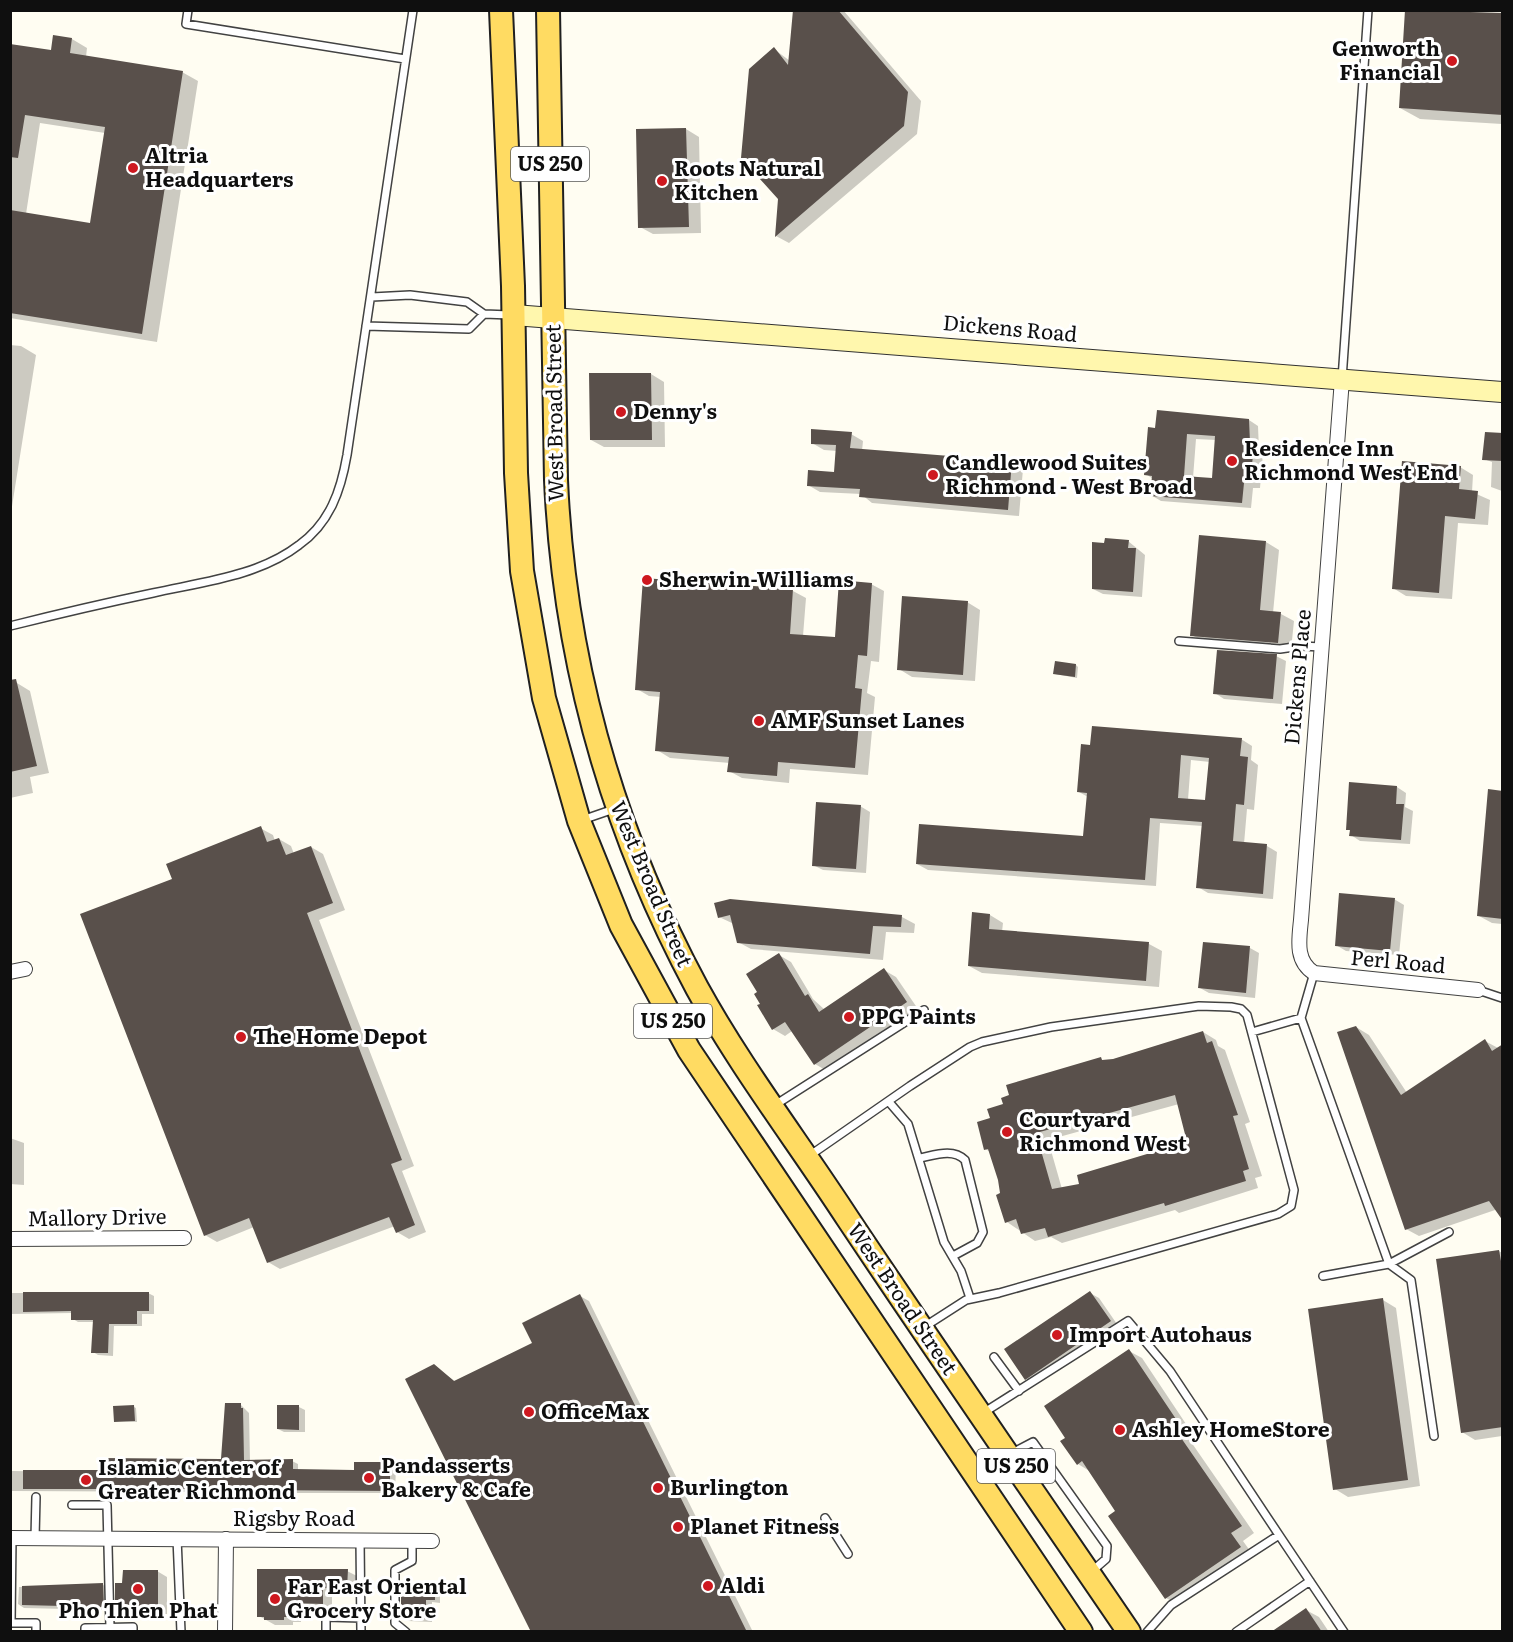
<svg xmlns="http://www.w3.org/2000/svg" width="1513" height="1642" font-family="Literata,serif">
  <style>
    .shadow { fill: #0003; fill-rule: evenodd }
    .building { fill: #59504b; fill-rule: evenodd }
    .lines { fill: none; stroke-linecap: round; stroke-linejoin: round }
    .service-casing { stroke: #424242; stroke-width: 10 }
    .minor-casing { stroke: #424242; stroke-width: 16 }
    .secondary-casing { stroke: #313131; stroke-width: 22 }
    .primary-casing { stroke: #202020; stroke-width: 26 }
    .service { stroke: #fff; stroke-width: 7 }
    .minor { stroke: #fff; stroke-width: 14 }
    .secondary { stroke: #fff7ad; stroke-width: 20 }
    .primary { stroke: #ffdb62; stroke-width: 22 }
    .poi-dot { fill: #ce181f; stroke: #fff; stroke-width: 2 }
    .labels { text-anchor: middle; stroke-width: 6; stroke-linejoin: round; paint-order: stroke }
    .shield { fill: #fff; stroke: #575757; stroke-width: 1.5 }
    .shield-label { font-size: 20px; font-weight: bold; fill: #0f0f0f }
    .poi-label { font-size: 21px; font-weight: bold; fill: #0f0f0f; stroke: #fff; text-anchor: start }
    .street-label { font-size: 21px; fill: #0f0f0f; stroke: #fff }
  </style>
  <rect width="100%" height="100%" fill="#fffdf2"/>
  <!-- shadow -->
  <path class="shadow" d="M795,10H843L921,101L917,134L789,243L776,236L779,198L774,49L790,61Z
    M1406,10L1502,14V124L1420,119L1400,108Z
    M54,37L72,39L87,48L86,57L182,72L198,81L157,342L10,318V45L52,52ZM40,123L105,133L91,224L26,214Z
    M686,129L699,137L701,233L653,234L640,227Z
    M10,345L21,346L36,355L10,519Z
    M651,374L664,382L665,447H604L591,440Z
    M1249,420L1258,426L1259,450L1263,453L1260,488H1253L1251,508L1161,501L1151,495L1153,479L1146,474L1149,429ZM1196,439L1216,440L1213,479L1193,478Z
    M851,434L863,441L862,451L1011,463L1023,469L1019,516L872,503L861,494L820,492L808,485L835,474L837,451L824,450L812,443Z
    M1502,435V491L1491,487L1492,462L1484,459Z
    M1460,467L1473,475L1472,492L1490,500L1488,525L1458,523L1452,599L1406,596L1393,588Z
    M1128,541L1145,555L1142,597L1103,594L1093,589L1105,544Z
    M1266,542L1279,550L1273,613L1281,614L1294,621L1291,650L1205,643L1192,635Z
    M871,584L884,591L879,662L871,661L867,693L875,697L868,775L790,769L789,783L742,778L729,771L730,763L670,758L657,750L661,697L649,696L637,689L793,591L806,598L803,636L836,639Z
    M967,602L980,610L975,681L912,677L899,669Z
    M1276,656L1286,661L1282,704L1224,699L1215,693Z
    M1076,665L1078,667L1077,678L1055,674Z
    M17,683L30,691L49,773L30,777L33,793L10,798V685Z
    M1241,739L1252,746L1251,760L1258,765L1254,810L1247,809L1244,844L1267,846L1277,852L1273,899L1208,893L1198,887L1203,826L1160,823L1156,886L928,870L917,864L1085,838L1088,797L1079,792L1083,746ZM1191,760L1210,762L1207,801L1188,800Z
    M1350,784L1397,787L1406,793L1405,807L1413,811L1410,844L1360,841L1351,835V831L1347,829Z
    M1502,792V924L1492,923L1479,916Z
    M860,806L870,812L866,873L823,870L813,865Z
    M260,828L273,835L275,841L279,839L291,846L294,854L311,847L323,854L345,910L319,920L414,1166L402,1171L426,1232L409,1239L397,1232L395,1226L280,1269L268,1262L254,1227L217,1242L205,1235L173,880Z
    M1394,899L1404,905L1399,955L1346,951L1336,945Z
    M730,901L902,917L915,924L914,933L886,932L883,960L751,949L738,942L734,924L719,917Z
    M974,914L990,915L1003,923L1002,932L1149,944L1162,951L1159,987L982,973L969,966Z
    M1204,943L1250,948L1259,953L1255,998L1209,993L1200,988Z
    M779,955L791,962L813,999L825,1010L884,970L896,977L918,1009L827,1071L815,1064L792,1031L785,1036L773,1029L762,1004Z
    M1356,1027L1369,1035L1407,1093L1485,1041L1498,1048V1209L1419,1236L1406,1229Z
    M1203,1032L1216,1040L1218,1046L1225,1050L1250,1122L1245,1124L1262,1176L1255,1178L1258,1188L1179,1213L1175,1210L1062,1243L1051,1237L1035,1241L1007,1222L999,1179L991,1152L985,1149L992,1119L1005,1105L1101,1059L1105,1062ZM1179,1104L1189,1143L1081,1185L1062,1189L1048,1140Z
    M10,1138L24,1143V1185L10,1184Z
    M1499,1251L1502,1253V1436L1475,1440L1462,1432Z
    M10,1293H148L154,1296V1314H142V1326H114L113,1356L98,1355L93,1352L94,1322H78L73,1319V1313L10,1314Z
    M1090,1293L1099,1298L1119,1327L1036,1384L1026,1379Z
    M580,1296L589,1301L753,1632H531L434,1366L456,1382L534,1343Z
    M1383,1300L1396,1308L1420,1486L1348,1497L1335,1489Z
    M1129,1351L1142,1358L1194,1436L1189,1439L1254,1533L1243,1541L1253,1555L1179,1605L1166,1598L1118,1511L1091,1472L1078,1464L1067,1438Z
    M240,1404L249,1413L250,1462L292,1461L298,1464V1471H355L389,1463L396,1467L395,1493H249V1500L232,1499L226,1496V1492L10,1491V1465L12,1471L102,1472L222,1461Z
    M134,1407L136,1408L137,1422L115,1421Z
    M299,1407L305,1410V1432H284L278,1429Z
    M157,1571L167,1577V1614H160V1619H133L124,1613V1610L117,1606L124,1584Z
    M347,1571L357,1576V1593H332V1608H300L301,1622H293V1625H275L259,1616Z
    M103,1585L109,1588V1610L24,1608L18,1604L19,1587Z
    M434,1588L440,1592V1603L432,1602V1622L408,1621L402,1618Z
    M1306,1610L1319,1617L1329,1632H1274Z"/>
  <!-- building -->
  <path class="building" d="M793,10H838L908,92L904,126L775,237L778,199L741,158L749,69L774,47L788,65Z
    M1405,10L1503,13V115L1399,108Z
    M53,35L72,38L70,53L183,71L142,334L10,313V210L90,223L105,127L25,115L18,158L10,157V44L51,50Z
    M686,128L689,227L638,228L636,129Z
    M589,373H651L652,440H590Z
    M1157,410L1249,419L1250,443L1254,446L1250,483H1244L1242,503L1150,496L1152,476L1144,475L1148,427L1155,428ZM1187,434L1215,436L1212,478L1184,476Z
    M811,429L852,432L850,448L1012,461L1008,510L859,497L860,489L807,486L808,470L834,472L836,445L811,444Z
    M1485,432L1503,433V461L1482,460Z
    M1402,461L1461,466L1459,489L1478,491L1475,519L1445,516L1439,593L1392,589Z
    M1199,535L1266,541L1260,610L1281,612L1278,643L1190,636Z
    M1105,538L1129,540L1128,548H1136L1133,592L1092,589V542L1104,543Z
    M643,578L793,589L790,634L835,637L839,580L872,583L867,656L858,655L855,688L862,689L855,768L778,762L777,776L727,772L729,757L655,751L660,692L635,690Z
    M902,596L968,601L963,675L897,670Z
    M1217,650L1277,654L1273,699L1213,694Z
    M1055,661L1076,664L1075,677L1053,674Z
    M16,679L37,766L10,772V680Z
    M1092,726L1242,738L1240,756L1248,757L1244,805L1236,804L1233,841L1267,844L1263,894L1196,888L1202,822L1150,818L1145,880L916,864L919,824L1083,836L1087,793L1077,792L1081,744L1090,745ZM1181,755L1209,758L1205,800L1178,798Z
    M1349,782L1397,786L1396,804H1404L1401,840L1349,836L1350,830H1346Z
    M1488,789L1503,791V919L1477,916Z
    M816,802L861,805L856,869L812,866Z
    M261,826L267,842L279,838L286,855L311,846L333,903L307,913L402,1160L391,1164L415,1225L396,1233L389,1217L267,1263L249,1218L204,1236L80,914L172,879L166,864Z
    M1339,893L1395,898L1390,951L1335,946Z
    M730,899L902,915L901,927L873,926L870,954L737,943L730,915L718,918L714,903Z
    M972,912L990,914L989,929L1149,942L1146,981L968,966Z
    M1203,942L1250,946L1246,993L1198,988Z
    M779,953L805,996L808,994L819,1012L884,968L907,1002L814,1065L785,1022L772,1030L757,1005L760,1004L754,994L757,992L746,974Z
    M1356,1026L1401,1095L1485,1039L1492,1051L1503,1044V1221L1489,1201L1405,1230L1337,1032Z
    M1203,1031L1207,1043L1212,1041L1238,1115L1233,1116L1249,1169L1243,1171L1246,1181L1165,1206L1164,1203L1048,1237L1045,1228L1021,1234L1016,1219L1005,1223L996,1195L1000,1193L998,1180L988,1149L984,1150L977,1122L990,1118L987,1109L1003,1104L1001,1098L1009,1095L1006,1085L1101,1057L1102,1060L1113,1059ZM1175,1095L1187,1142L1077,1175L1079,1184L1052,1189L1036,1133Z
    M1499,1250L1503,1272V1427L1461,1433L1436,1259Z
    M1090,1291L1111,1321L1025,1380L1004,1349Z
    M23,1292H149V1311H137V1324H109L108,1353H91L93,1320H71V1311L23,1312Z
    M580,1294L747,1632H531L405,1379L434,1364L454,1381L532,1343L522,1323Z
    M1383,1298L1408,1480L1333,1490L1308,1309Z
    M1129,1349L1182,1428L1177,1432L1242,1526L1231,1533L1241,1547L1165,1599L1108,1516L1115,1511L1082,1461L1077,1465L1060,1441L1065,1438L1044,1406Z
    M225,1403H241V1408H243L244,1460L293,1459V1469L354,1470V1462H390V1491L244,1490V1497H224V1489H23V1470H101V1458L221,1459Z
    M134,1405L135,1421L114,1422L113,1406Z
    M277,1405H299V1430L277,1429Z
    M257,1569H348L347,1589L323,1588V1604L291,1603V1617H284V1620H264V1617H257Z
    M123,1570H158V1610L151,1609V1614H122V1606H115V1583H122Z
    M103,1583L104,1607L22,1605V1586Z
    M401,1586L435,1587V1600H426V1619H401Z
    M1306,1608L1322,1632H1271Z"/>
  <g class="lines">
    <!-- service casing -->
    <g class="service-casing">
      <path id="service" d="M188,10L186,24L405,59
        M372,297L410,295L467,302L484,314L511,315
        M366,326L469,329L484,314
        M1342,379L1368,10
        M10,626C58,614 105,603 153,593C202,582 259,576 299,545C330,523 341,490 347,455L413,10
        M1179,641L1280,649L1301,646L1322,647
        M582,820L614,809
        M1314,973L1301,1018L1389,1264L1449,1232
        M1478,990L1502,998
        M1252,1032L1301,1018
        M889,1102L908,1124L944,1242L961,1271L970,1298
        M775,1105L924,1010
        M809,1156L910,1086L970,1047L982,1042L1051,1027L1199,1006L1231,1007L1241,1009L1247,1015L1294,1190L1291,1206L1278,1214L999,1293L966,1300L924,1327
        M920,1158C935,1155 953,1148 965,1160L983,1232L977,1243L953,1256
        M1323,1276L1389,1264L1411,1280L1434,1436
        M994,1357L1019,1391
        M983,1413L1128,1321L1170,1371L1279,1535
        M1010,1454L1033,1442L1107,1546L1106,1559L1091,1572
        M72,1505H107L110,1628
        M825,1518L848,1554
        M35,1538L36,1497
        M177,1538L181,1632
        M360,1540L361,1632
        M10,1623H36V1632
        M11,1623L12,1538
        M85,1632V1628L133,1627V1632
        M326,1632V1617L361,1618
        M406,1632L395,1623V1570L412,1561V1541
        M1147,1632L1171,1605L1279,1535L1344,1632
        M1236,1632L1310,1581"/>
    </g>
    <!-- minor casing -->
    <g class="minor-casing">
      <path id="minor" d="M1342,379L1301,920C1299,940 1295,961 1314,973L1478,990
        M10,972L25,969
        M10,1239L184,1238
        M10,1538L432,1541
        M225,1632L226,1539"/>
    </g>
    <!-- secondary casing -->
    <g class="secondary-casing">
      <path id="secondary" d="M514,315L1502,392"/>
    </g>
    <!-- primary casing -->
    <g class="primary-casing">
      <path id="primary" d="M501,10L513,286L516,473L522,571L544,698L579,821L621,925L689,1050L1081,1632
        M548,10L556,480C564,659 612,830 697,988C741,1068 798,1142 848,1219C940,1357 1035,1494 1129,1632"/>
    </g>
    <!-- service -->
    <use href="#service" class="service"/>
    <!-- minor -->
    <use href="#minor" class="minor"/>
    <!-- secondary -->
    <use href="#secondary" class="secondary"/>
    <!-- primary -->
    <use href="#primary" class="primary"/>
  </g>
  <!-- markers -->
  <g class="poi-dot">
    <circle cx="1452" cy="61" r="6"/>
    <circle cx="133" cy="168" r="6"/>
    <circle cx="662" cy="181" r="6"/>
    <circle cx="621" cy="412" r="6"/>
    <circle cx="1232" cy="461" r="6"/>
    <circle cx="933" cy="475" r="6"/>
    <circle cx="647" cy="580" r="6"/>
    <circle cx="759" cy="721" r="6"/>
    <circle cx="849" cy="1017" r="6"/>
    <circle cx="241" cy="1037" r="6"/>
    <circle cx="1007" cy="1132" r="6"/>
    <circle cx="1057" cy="1335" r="6"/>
    <circle cx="529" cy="1412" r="6"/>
    <circle cx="1120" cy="1430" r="6"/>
    <circle cx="369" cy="1478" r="6"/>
    <circle cx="86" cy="1480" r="6"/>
    <circle cx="658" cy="1488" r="6"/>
    <circle cx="678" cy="1527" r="6"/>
    <circle cx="708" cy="1586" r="6"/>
    <circle cx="138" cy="1589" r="6"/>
    <circle cx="275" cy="1599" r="6"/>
  </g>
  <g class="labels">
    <!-- shield labels -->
    <g class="shield">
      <rect x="511" y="147" width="78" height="34" rx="4.5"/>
      <rect x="634" y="1004" width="78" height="34" rx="4.5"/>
      <rect x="977" y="1449" width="78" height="34" rx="4.5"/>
    </g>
    <g class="shield-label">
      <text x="550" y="171">US 250</text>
      <text x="673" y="1028">US 250</text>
      <text x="1016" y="1473">US 250</text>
    </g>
    <!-- poi labels -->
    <g class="poi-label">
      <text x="1440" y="56" text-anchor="end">Genworth<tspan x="1440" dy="24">Financial</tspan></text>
      <text x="145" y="163">Altria<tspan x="145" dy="24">Headquarters</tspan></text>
      <text x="674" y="176">Roots Natural<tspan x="674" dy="24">Kitchen</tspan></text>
      <text x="633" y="419">Denny's</text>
      <text x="1244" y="456">Residence Inn<tspan x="1244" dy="24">Richmond West End</tspan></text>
      <text x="945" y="470">Candlewood Suites<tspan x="945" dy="24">Richmond - West Broad</tspan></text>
      <text x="659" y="587">Sherwin-Williams</text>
      <text x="771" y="728">AMF Sunset Lanes</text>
      <text x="861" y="1024">PPG Paints</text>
      <text x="253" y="1044">The Home Depot</text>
      <text x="1019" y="1127">Courtyard<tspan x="1019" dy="24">Richmond West</tspan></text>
      <text x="1069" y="1342">Import Autohaus</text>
      <text x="541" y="1419">OfficeMax</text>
      <text x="1132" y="1437">Ashley HomeStore</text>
      <text x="381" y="1473">Pandasserts<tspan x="381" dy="24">Bakery &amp; Cafe</tspan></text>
      <text x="98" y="1475">Islamic Center of<tspan x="98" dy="24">Greater Richmond</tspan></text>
      <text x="670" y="1495">Burlington</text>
      <text x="690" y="1534">Planet Fitness</text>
      <text x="720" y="1593">Aldi</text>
      <text x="287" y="1594">Far East Oriental<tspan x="287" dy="24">Grocery Store</tspan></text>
      <text x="138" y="1618" text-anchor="middle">Pho Thien Phat</text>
    </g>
    <!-- street labels -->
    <g class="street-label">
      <text transform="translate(1010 329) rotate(5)" y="7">Dickens Road</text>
      <text transform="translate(555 413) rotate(-91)" y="7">West Broad Street</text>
      <text transform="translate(1298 677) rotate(-85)" y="7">Dickens Place</text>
      <text transform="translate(651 884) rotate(67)" y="7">West Broad Street</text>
      <text transform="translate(1398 962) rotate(5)" y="7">Perl Road</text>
      <text transform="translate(97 1218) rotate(-1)" y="7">Mallory Drive</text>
      <text transform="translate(902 1299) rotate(56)" y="7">West Broad Street</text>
      <text x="294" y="1526">Rigsby Road</text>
    </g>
  </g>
  <!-- border -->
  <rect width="1513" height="1642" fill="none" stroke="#0f0f0f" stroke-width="24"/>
</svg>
